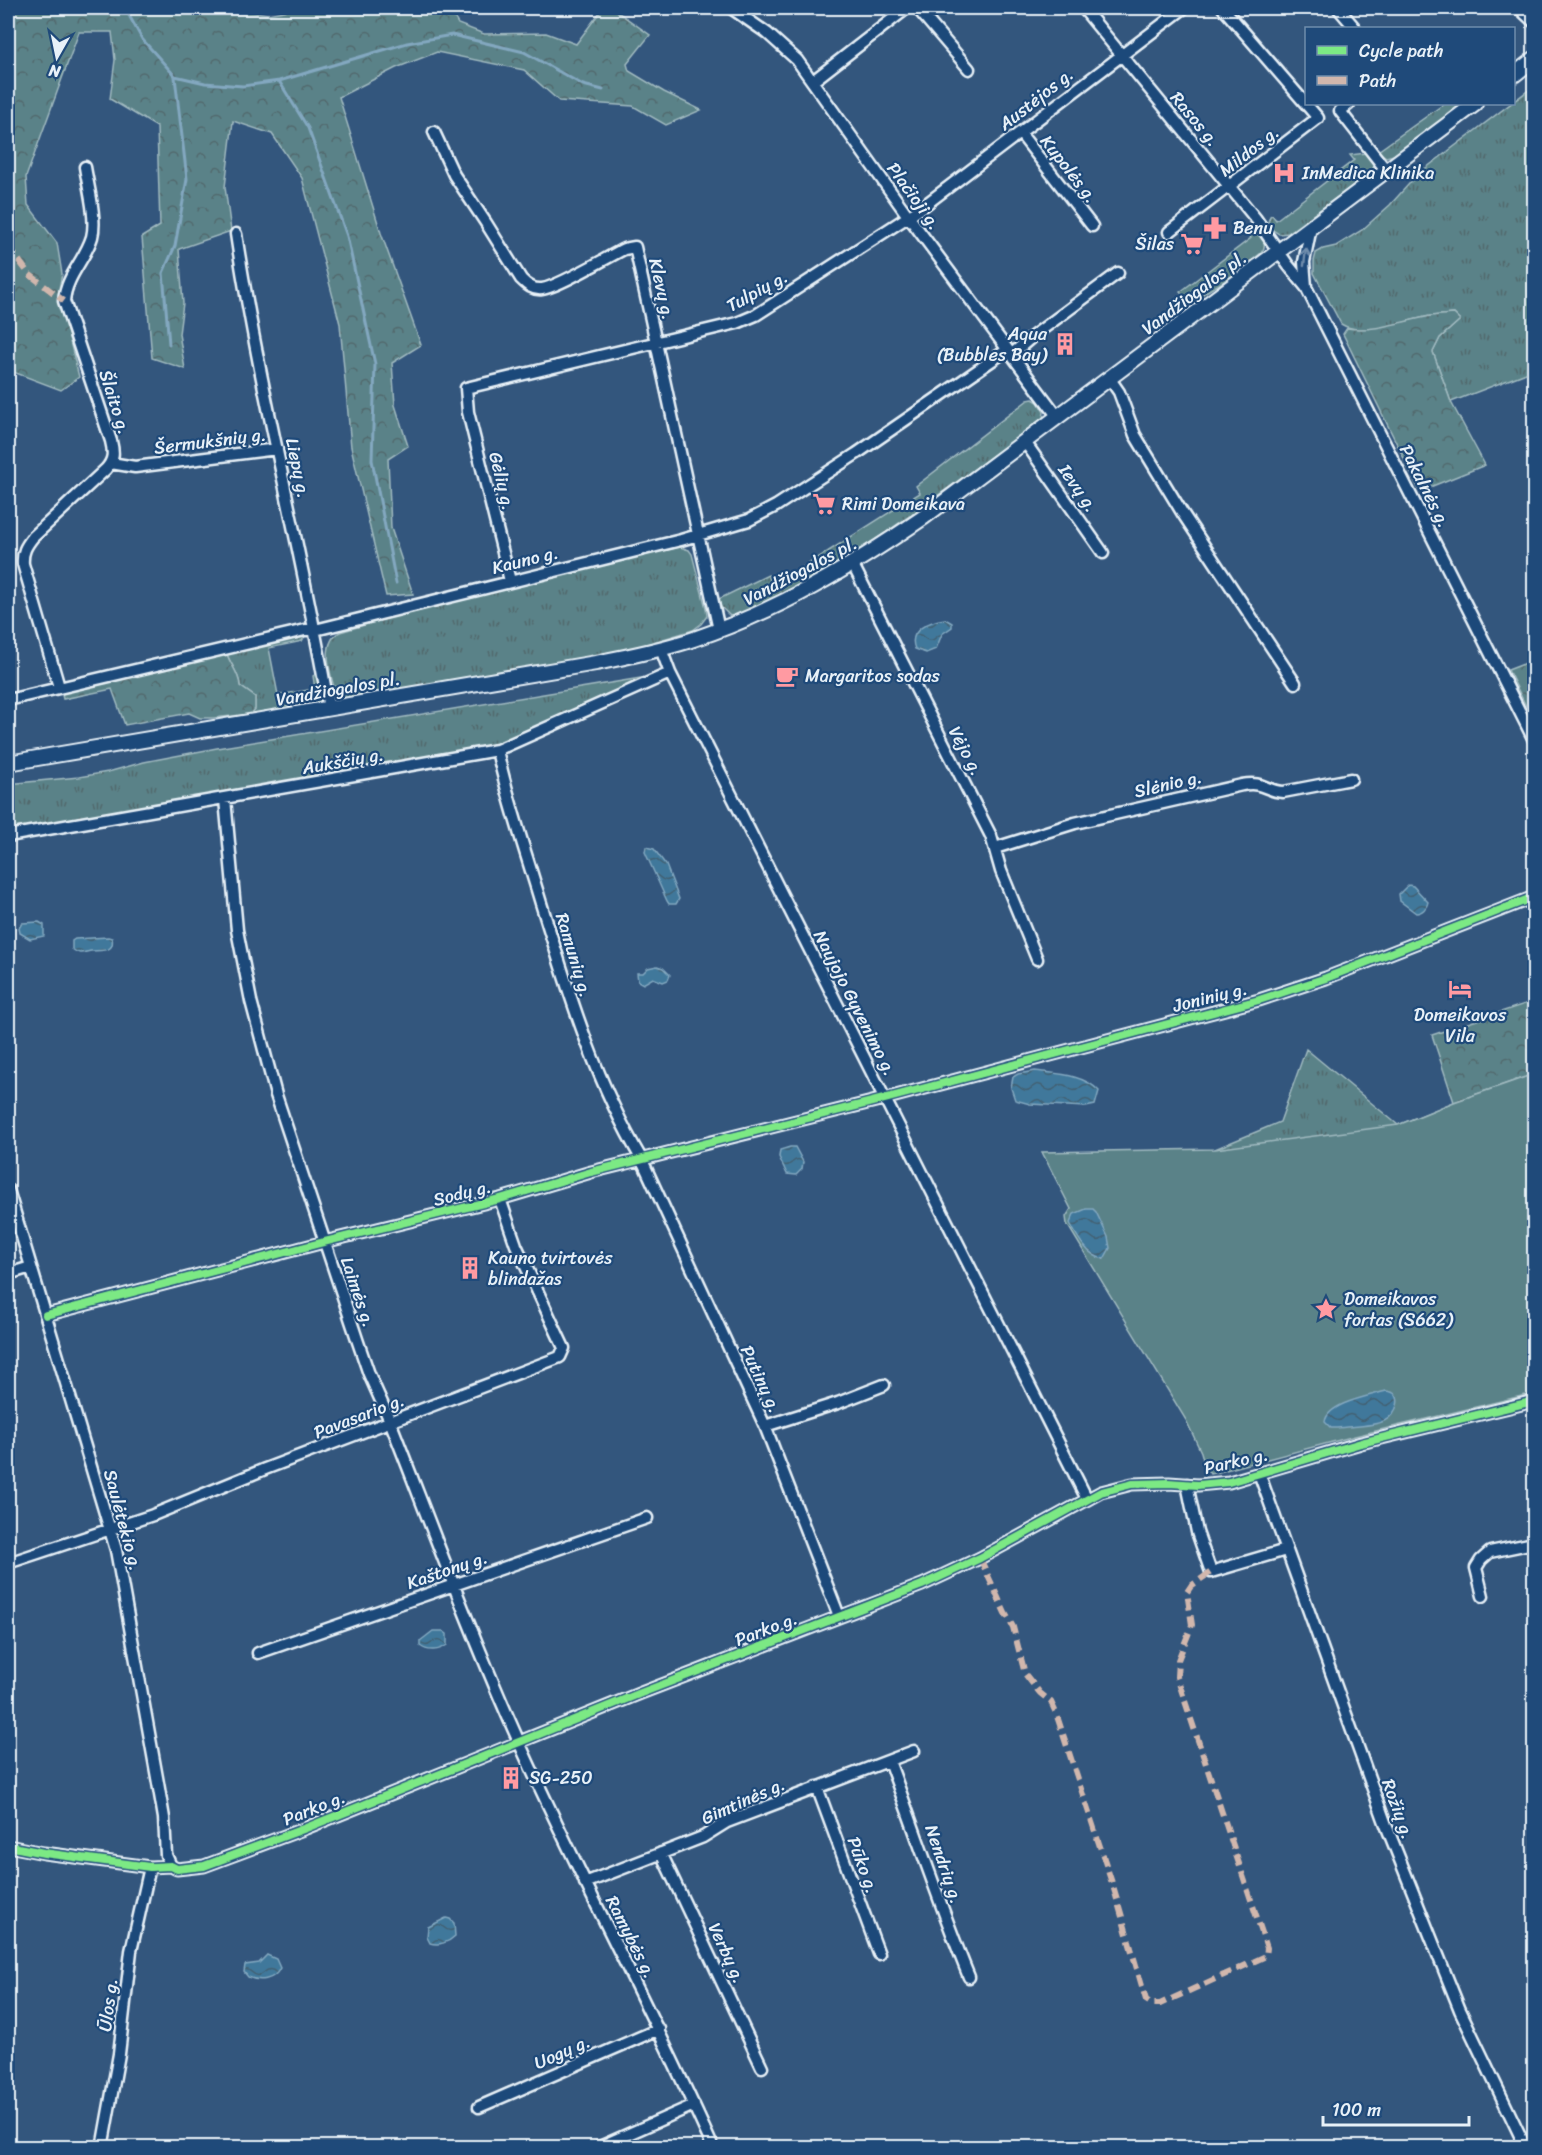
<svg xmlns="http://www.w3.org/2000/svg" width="1542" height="2155" font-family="Sriracha,sans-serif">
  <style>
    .grass { fill: url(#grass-tufts); stroke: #a1bac0; stroke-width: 1.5 }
    .forest { fill: url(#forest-crowns); stroke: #a1bac0; stroke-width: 1.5 }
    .green { fill: #5a8288; stroke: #a1bac0; stroke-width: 1.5 }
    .water { fill: url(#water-waves); stroke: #83a8c0; stroke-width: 1.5 }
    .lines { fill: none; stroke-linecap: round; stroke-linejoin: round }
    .stream { stroke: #83a8c0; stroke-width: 3 }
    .minor-casing { stroke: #e8f1f8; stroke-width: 15 }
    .major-casing { stroke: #e8f1f8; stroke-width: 18 }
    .minor { stroke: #1f4a7a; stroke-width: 10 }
    .major { stroke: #1f4a7a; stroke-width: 14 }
    .quiet { stroke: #d1b7ad; stroke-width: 6; stroke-dasharray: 12 6; stroke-linecap: butt }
    .cycleway-casing { stroke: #1f4a7a; stroke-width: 11 }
    .cycleway { stroke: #7ce984; stroke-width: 8 }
    .oneway { stroke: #6f8dac }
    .labels { text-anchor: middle; stroke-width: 4.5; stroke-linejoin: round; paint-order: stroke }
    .street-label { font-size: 18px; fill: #e8f1f8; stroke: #1f4a7a }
    .poi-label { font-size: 18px; fill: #e8f1f8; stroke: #1f4a7a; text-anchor: start }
  </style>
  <defs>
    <pattern id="grass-tufts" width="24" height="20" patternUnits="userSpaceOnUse" patternTransform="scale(1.5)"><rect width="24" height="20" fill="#5a8288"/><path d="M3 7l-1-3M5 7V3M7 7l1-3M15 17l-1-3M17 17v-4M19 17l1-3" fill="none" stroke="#51686c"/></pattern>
    <pattern id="forest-crowns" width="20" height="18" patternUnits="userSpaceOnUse" patternTransform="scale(1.5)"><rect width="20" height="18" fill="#5a8288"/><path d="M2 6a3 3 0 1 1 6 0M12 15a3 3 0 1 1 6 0" fill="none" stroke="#51686c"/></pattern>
    <pattern id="water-waves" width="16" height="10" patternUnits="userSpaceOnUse" patternTransform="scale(1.5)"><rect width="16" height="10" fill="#40789b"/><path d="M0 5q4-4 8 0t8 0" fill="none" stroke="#436072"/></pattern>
  </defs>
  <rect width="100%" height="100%" fill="#33567d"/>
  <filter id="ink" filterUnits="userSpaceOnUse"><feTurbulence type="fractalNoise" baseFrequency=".0167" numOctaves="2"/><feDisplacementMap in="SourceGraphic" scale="12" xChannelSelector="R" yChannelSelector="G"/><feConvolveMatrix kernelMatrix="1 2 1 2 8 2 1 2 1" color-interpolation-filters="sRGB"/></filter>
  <g filter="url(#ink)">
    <!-- grass -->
    <path class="grass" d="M1534,86V370L1451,402L1433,352L1440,338L1460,320L1454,314C1444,315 1434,315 1425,317C1401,322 1363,338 1341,324L1314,273V261L1316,253L1323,249L1336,246L1362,230L1390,205L1418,174Z
      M1444,104H1463L1394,155L1386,157L1378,151Z
      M1366,153L1376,163L1370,173L1288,233L1279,234L1270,228L1268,222L1270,216L1272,215L1276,220L1354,160L1350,155Z
      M1253,229C1263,233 1268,245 1261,253L1231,277L1196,298L1190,300L1188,296L1185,297L1180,292L1251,238L1247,232Z
      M1033,399L1038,402L1044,412L1043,418L1038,423C961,477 887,537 805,583C781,596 756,612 730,616L720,606L719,599L768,575L771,581L802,568L920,493L916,486L1028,400Z
      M680,547L689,550L692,554L706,608L707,616L701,624L693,630L627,650L346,698L336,693C330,675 320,642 340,632L483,591Z
      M306,634L302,641L269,648L278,695L315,689L313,676L315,675L319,684L321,700L319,702L251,714L255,709V697L240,686C239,671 228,663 225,648Z
      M641,678L617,698L497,750L8,836V784L79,777L108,772L144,762L217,748Z
      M1306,1049L1398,1125L1454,1102L1534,1074L1232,1208L1215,1149L1280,1122Z"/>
    <!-- forest -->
    <path class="forest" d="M8,8H241L244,11L268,14L299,8H449L458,24L484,34L546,33L576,44L603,8H612L650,35L627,64L629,71L664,92L701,110L666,125L633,106L559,101L524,70L437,52L396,68L339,97L381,233L421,345L392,363L395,405L408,446L388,459L391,528L413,594L386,596L351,447L340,324L302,178L272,134L233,121L225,187L231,231L179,249L183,303L179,334L185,369L152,358L142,237L160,226L157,127L110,99L115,60L112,32H79L26,177L28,205L57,243L62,274L58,294L79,377L61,390L8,370Z
      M1454,314L1460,320L1440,338L1433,352L1451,402L1485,465L1420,491L1343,334L1347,328C1374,332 1400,322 1426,317C1435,315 1445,315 1454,314Z
      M225,648C228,663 239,671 240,686L255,697V709L251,714L213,718H200L189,713L125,725L112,689L63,699L61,691L143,671H153Z
      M1534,660V722L1508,670Z
      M1534,1001V1074L1454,1102L1432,1035Z"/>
    <!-- green -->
    <path class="green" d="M1534,1074V1393L1355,1436L1211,1474L1206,1470L1201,1452L1186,1420L1067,1224L1066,1217L1071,1209L1042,1152L1215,1149L1398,1125L1454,1102Z"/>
    <!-- water -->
    <path class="water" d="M945,619L952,623V627L942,634L936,649L926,653L915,649C907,630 930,621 945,619Z
      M646,847L654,849L666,865L679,899L676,904H669L667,901L645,852Z
      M1408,885L1413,886L1428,902C1427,908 1422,913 1416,913L1400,901L1399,894Z
      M39,922L44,925V936L30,939L20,933L19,928L22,923Z
      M108,937L112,938C115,953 101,950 91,951C82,953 79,955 72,949V941L75,939Z
      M657,966L663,968L670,975L668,980L663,982L653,978L643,984L638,981L637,973H643L648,968Z
      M1035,1071C1056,1074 1084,1074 1099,1091L1095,1105L1086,1107L1030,1104L1015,1100L1011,1088L1013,1077L1018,1074Z
      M790,1147H795L803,1162L802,1169L796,1175L787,1174L779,1157L780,1150Z
      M1086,1209H1093L1096,1212L1108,1237L1110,1248L1104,1259C1088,1257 1077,1237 1070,1223L1074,1214Z
      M1386,1391C1406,1392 1397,1415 1384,1421C1371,1427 1351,1426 1337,1428H1331L1325,1422C1327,1403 1369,1396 1386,1391Z
      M433,1631H443L447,1634V1645C439,1651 428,1652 420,1646V1641Z
      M446,1918L450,1919L454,1923L455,1936C449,1942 439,1946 430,1943L427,1937L428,1927Z
      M267,1955L276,1959L280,1968C274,1981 259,1982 248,1977L244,1972L245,1965L259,1963Z"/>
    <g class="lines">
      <!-- stream -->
      <path class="stream" d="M125,8L142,39L175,76L205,83L243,86L279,81L407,43L452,35L524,52L583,85L603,90
        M279,81L308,128L347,236L375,364L372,460L396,583
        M169,344L163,273L175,246L187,179L175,77"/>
      <!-- minor casing -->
      <g class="minor-casing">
        <path id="minor" d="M731,8L767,33L797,60L908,216L1058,417
          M917,8L969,69
          M1083,8L1256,219L1288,265L1306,287L1534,740
          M1338,8L1355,28
          M1519,8L1534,22
          M813,81L907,8
          M1349,104L1340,111L1386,170
          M434,132L454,175L486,223L521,279C527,285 533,290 542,289C558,287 606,258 624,249L635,247L719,630
          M1020,133L1092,226
          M1169,232L1318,118L1223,8
          M236,234C260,393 302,550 329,709
          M1306,287L1304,262L1311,227
          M1011,355L1033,336L1118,273
          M1110,379L1119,392L1135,435L1183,514L1295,683
          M1025,442L1103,553
          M111,463L135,467L277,449
          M853,565L991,836L1001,871L1037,959
          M510,581L468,412L466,388L737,323L756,315L917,211L1184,8
          M661,649L670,673L1087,1499
          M59,687L23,564C22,552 26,546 33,537L106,469C114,460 114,453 111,441L64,301C66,276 85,260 92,237C97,219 88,186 85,167
          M8,700L305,630H315L681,540L749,520L776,506L856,454L1007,350
          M497,750C508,801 525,850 540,900C568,990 594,1079 642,1160L765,1426L839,1616
          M225,799L237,930L251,1001L276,1095L358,1342L369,1374L390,1421C432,1528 472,1637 519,1742C580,1879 652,2010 713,2148
          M8,836L497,750L670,673
          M995,848L1075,823L1242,785C1264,781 1265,791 1283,792L1351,779
          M8,1190L116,1550L158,1783L164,1818L166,1855L171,1866
          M8,1274L31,1267
          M46,1315L324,1242L500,1199L591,1172L884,1099L1259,1000L1326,978L1534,897
          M765,1426L838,1403L884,1385
          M1259,1473L1386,1825L1460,2010L1526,2148
          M1187,1484L1197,1532L1211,1572L1286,1550
          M8,1563L153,1515L265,1469L560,1357L564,1348L516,1245L500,1199
          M1483,1596L1476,1568L1481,1560L1490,1552L1534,1543
          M258,1653L647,1518
          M889,1761C916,1833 940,1906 969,1977
          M817,1787L879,1954
          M8,1846L44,1853L150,1867L171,1866L177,1869L204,1866L306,1828L641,1693L922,1585L980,1558L1101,1492L1132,1484L1169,1483L1198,1485L1229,1482L1361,1443L1534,1401
          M661,1853L762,2067
          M585,1883L703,1837L727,1822L914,1751
          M479,2107L659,2029
          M102,2148L119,2054L131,1951L150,1867
          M597,2148L694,2105"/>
      </g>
      <!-- major casing -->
      <g class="major-casing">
        <path id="major" d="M1514,75L1534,59
          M8,763L596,663C629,656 662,650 694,639C778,611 851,567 924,517L1475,104"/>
      </g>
      <!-- minor -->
      <use href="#minor" class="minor"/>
      <!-- major -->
      <use href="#major" class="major"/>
      <!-- quiet -->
      <path class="quiet" d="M8,246L29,274L64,301
        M980,1558L1005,1613L1013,1627L1025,1674L1040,1693L1051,1702L1056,1713L1114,1889L1146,2000L1152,2004H1160L1266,1956L1267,1948L1177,1677L1178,1660L1192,1625L1187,1592L1191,1586L1211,1572"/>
      <!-- cycleway casing -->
      <g class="cycleway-casing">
        <path id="cycleway" d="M46,1315L324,1242L500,1199L591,1172L884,1099L1259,1000L1326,978L1534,897
          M8,1846L44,1853L150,1867L171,1866L177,1869L204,1866L306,1828L641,1693L922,1585L980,1558L1101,1492L1132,1484L1169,1483L1198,1485L1229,1482L1361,1443L1534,1401"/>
      </g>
      <!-- cycleway -->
      <use href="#cycleway" class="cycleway"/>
    </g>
    <!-- one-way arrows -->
    <defs><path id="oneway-shaft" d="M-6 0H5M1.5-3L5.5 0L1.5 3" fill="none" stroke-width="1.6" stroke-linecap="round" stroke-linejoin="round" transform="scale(1.5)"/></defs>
    <use class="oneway" href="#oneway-shaft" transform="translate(1305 257) rotate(-83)"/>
  </g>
  <!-- icons -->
  <defs>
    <g id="hospital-bare" transform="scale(1.8)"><path d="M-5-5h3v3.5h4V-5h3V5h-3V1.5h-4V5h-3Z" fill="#ff9aa2" stroke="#1f4a7a" stroke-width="2.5" paint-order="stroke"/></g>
    <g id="pharmacy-bare" transform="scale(1.8)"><path d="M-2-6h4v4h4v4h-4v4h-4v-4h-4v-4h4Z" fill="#ff9aa2" stroke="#1f4a7a" stroke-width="2.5" paint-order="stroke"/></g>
    <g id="supermarket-bare" transform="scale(1.8)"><path d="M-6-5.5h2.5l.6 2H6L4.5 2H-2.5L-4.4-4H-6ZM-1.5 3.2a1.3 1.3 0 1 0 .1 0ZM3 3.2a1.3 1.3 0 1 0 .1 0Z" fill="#ff9aa2" stroke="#1f4a7a" stroke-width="2.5" paint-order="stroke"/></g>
    <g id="building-bare" transform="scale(1.8)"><path d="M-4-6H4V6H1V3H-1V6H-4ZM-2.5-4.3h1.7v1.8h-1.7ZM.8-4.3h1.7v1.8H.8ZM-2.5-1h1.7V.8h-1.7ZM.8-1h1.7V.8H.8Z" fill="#ff9aa2" stroke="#1f4a7a" stroke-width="2.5" paint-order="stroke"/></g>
    <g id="cafe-bare" transform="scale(1.8)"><path d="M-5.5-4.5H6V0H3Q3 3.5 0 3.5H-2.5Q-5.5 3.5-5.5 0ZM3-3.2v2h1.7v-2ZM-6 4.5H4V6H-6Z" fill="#ff9aa2" stroke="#1f4a7a" stroke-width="2.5" paint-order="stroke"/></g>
    <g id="hotel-bare" transform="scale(1.8)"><path d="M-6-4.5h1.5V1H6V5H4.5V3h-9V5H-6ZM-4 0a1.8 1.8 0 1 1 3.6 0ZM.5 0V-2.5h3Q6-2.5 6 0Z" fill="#ff9aa2" stroke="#1f4a7a" stroke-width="2.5" paint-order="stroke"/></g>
    <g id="sight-bare" transform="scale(1.8)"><path d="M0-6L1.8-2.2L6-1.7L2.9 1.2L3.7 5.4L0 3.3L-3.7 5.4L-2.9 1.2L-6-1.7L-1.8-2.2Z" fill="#ff9aa2" stroke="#1f4a7a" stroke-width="2.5" paint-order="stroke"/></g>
  </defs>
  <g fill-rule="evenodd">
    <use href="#hospital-bare" x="1284" y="173"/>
    <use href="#pharmacy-bare" x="1215" y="228"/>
    <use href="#supermarket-bare" x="1192" y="244"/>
    <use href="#building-bare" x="1065" y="344"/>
    <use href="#supermarket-bare" x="824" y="504"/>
    <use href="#cafe-bare" x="787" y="676"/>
    <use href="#hotel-bare" x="1460" y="989"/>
    <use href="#building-bare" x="470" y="1268"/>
    <use href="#sight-bare" x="1326" y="1309"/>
    <use href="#building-bare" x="511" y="1778"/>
  </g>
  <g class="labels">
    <!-- street labels -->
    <g class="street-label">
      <text transform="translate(1036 99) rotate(-38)" y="6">Austėjos g.</text>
      <text transform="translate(1195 119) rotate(50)" y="6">Rasos g.</text>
      <text transform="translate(1249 151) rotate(-38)" y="6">Mildos g.</text>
      <text transform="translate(1069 169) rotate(52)" y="6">Kupolės g.</text>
      <text transform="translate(914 196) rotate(54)" y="6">Plačioji g.</text>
      <text transform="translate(662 289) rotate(77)" y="6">Klevų g.</text>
      <text transform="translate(757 291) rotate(-29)" y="6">Tulpių g.</text>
      <text transform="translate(1194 293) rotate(-37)" y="6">Vandžiogalos pl.</text>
      <text transform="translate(115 402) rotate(72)" y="6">Šlaito g.</text>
      <text transform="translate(210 441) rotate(-7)" y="6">Šermukšnių g.</text>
      <text transform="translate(298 468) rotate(78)" y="6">Liepų g.</text>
      <text transform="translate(502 481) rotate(76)" y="6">Gėlių g.</text>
      <text transform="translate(1425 486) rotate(63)" y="6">Pakalnės g.</text>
      <text transform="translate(1078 488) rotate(55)" y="6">Ievų g.</text>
      <text transform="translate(525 560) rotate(-14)" y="6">Kauno g.</text>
      <text transform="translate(800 571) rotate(-28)" y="6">Vandžiogalos pl.</text>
      <text transform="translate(338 689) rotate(-10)" y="6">Vandžiogalos pl.</text>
      <text transform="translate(966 751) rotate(62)" y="6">Vėjo g.</text>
      <text transform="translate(343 761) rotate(-10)" y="6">Aukščių g.</text>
      <text transform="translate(1168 784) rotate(-13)" y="6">Slėnio g.</text>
      <text transform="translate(574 955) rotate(73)" y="6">Ramunių g.</text>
      <text transform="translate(1210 997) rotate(-14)" y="6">Joninių g.</text>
      <text transform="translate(855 1003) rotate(63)" y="6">Naujojo Gyvenimo g.</text>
      <text transform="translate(462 1193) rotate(-14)" y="6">Sodų g.</text>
      <text transform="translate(358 1292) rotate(71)" y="6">Laimės g.</text>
      <text transform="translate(761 1379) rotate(65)" y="6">Putinų g.</text>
      <text transform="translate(359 1416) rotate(-21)" y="6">Pavasario g.</text>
      <text transform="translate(1236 1461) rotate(-13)" y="6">Parko g.</text>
      <text transform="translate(123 1520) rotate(75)" y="6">Saulėtekio g.</text>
      <text transform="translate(447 1570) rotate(-19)" y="6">Kaštonų g.</text>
      <text transform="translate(766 1629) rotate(-21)" y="6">Parko g.</text>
      <text transform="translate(743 1801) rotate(-24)" y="6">Gimtinės g.</text>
      <text transform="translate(314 1808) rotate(-22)" y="6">Parko g.</text>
      <text transform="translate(1398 1809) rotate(70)" y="6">Rožių g.</text>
      <text transform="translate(944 1864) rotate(71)" y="6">Nendrių g.</text>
      <text transform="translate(863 1865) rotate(70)" y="6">Pūko g.</text>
      <text transform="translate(631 1937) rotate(63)" y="6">Ramybės g.</text>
      <text transform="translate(727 1953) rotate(65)" y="6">Verbų g.</text>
      <text transform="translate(108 2005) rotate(-83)" y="6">Ūlos g.</text>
      <text transform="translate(562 2052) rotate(-24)" y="6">Uogų g.</text>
    </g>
    <!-- poi labels -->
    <g class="poi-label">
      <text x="1302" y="179">InMedica Klinika</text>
      <text x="1233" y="234">Benu</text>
      <text x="1174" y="250" text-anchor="end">Šilas</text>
      <text x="1047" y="340" text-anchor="end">Aqua<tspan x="1047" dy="21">(Bubbles Bay)</tspan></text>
      <text x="842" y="510">Rimi Domeikava</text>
      <text x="805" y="682">Margaritos sodas</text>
      <text x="1460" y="1021" text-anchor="middle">Domeikavos<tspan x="1460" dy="21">Vila</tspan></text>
      <text x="488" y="1264">Kauno tvirtovės<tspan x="488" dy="21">blindažas</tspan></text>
      <text x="1344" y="1305">Domeikavos<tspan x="1344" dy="21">fortas (S662)</tspan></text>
      <text x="529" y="1784">SG-250</text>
    </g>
  </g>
  <!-- margin -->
  <rect width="1542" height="2155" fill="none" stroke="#1f4a7a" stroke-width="30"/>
  <rect x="15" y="15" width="1512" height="2125" fill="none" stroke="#e8f1f8" stroke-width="2" filter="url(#ink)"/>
  <!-- legend -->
  <rect x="1305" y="27" width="210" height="78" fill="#1f4a7a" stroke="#6f8dac" stroke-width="1.5"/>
  <rect x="1317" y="46" width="30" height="9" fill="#7ce984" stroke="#6f8dac" stroke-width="1.5"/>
  <text x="1359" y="57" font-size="18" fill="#e8f1f8">Cycle path</text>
  <rect x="1317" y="76" width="30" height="9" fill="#d1b7ad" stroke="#6f8dac" stroke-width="1.5"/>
  <text x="1359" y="87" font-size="18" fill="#e8f1f8">Path</text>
  <!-- north arrow -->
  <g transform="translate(57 57) rotate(189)" stroke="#1f4a7a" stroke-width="4.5" paint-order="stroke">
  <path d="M0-4.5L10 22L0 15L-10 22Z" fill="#e8f1f8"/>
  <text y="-9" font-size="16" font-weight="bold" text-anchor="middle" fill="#e8f1f8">N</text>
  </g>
  <!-- scale -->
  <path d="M1323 2116v9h146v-9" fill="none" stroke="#e8f1f8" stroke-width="3"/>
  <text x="1332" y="2116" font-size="18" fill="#e8f1f8" stroke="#1f4a7a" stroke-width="4.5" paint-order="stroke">100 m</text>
</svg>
